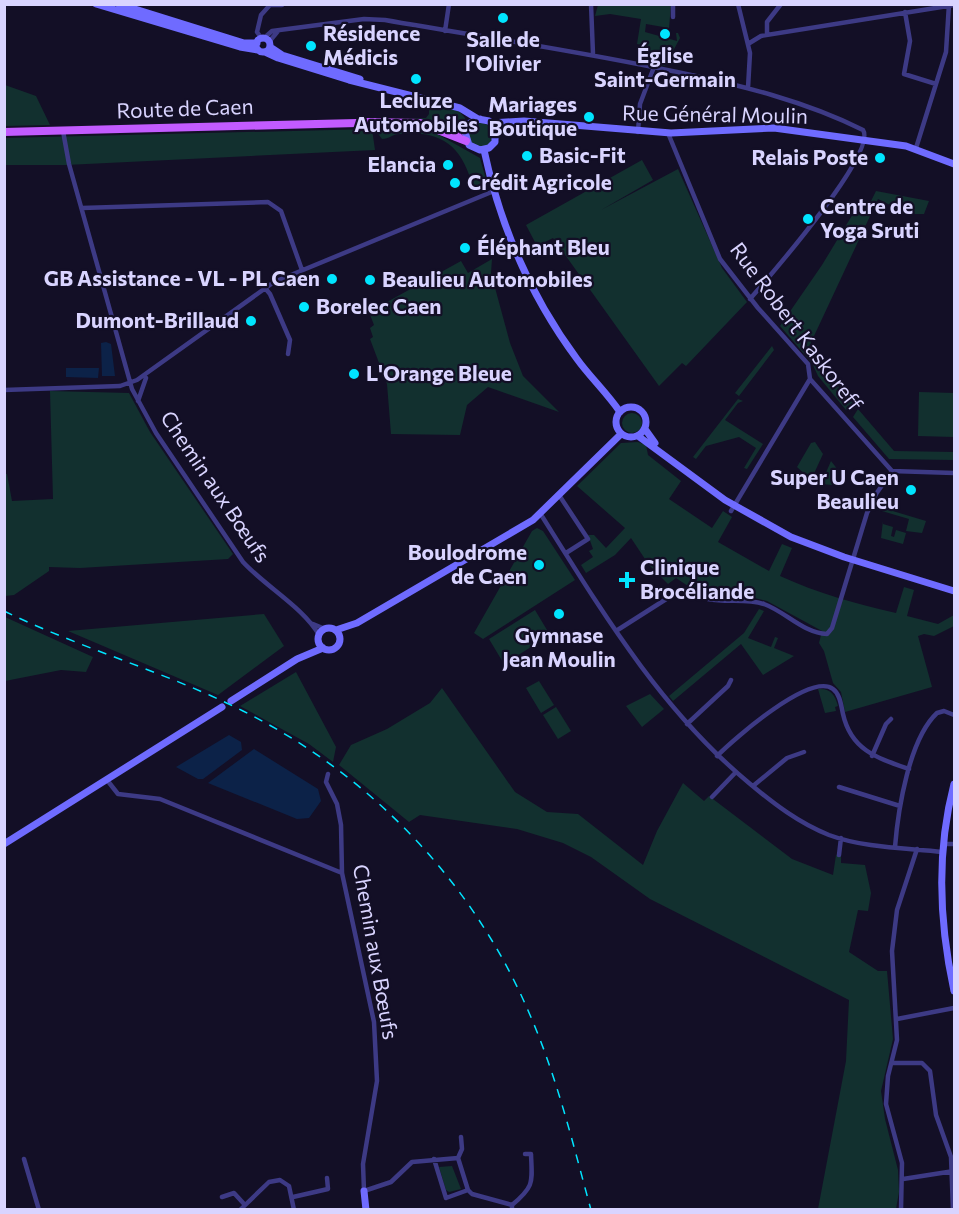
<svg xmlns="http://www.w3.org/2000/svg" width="959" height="1214" font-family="Commissioner,sans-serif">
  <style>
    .green { fill: #12302f }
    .water { fill: #0c2248 }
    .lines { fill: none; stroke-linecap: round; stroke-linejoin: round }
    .street { stroke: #3d3a85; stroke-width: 4.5 }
    .secondary { stroke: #6f6bff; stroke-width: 7 }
    .primary { stroke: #c25bff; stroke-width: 8 }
    .rail { stroke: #00e5ff; stroke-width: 1.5; stroke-dasharray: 9 8; stroke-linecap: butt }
    .poi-dot { fill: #00e5ff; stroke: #130f26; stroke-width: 2 }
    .labels { text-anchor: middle; stroke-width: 4.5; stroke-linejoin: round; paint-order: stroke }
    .poi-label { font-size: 21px; font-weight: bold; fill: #d9d4ff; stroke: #130f26; text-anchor: start }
    .street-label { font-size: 21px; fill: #d9d4ff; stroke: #130f26 }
  </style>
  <rect width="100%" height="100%" fill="#130f26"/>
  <!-- green -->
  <path class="green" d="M598,5H671L669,28L646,24L645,32L677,41L676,33H678L680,38L665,66L641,61L643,45L637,44L641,19L610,14L595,16Z
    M5,85L36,96L50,125L5,126Z
    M429,105L459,111L465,118C466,142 424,121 409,119L426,118L429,114Z
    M469 135a12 12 0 1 1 24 0a12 12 0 1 1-24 0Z
    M408,128L432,131L480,158L487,183L473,188C463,147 443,130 400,134C393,134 389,139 382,139L376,131Z
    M372,129L375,150L66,165H5L4,138Z
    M642,160L653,180L601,210L678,169L722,268L747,302L686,366L682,363L659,386L553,238L537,246L526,225Z
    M876,191L929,201L924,214H908L878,199L807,351L853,403L846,410L818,376L812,363L780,326L822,265L862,199L870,203Z
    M492,259L491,273L510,343L523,376L559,412L488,387L467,405L460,435L391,434L387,384L370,339L373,337L370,328L374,325L369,312L461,261L468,273Z
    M772,346L774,350L739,396L735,393Z
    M50,391L129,393L150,432L233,554L228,559L80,568L49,567V571L14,595L5,596V474H7L12,501L53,499Z
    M919,392L954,393V437L918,436Z
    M738,399L743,401L738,403L725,420L763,444L747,469L744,468L756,448L739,437L706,446L696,459L693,457Z
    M858,409L894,451L954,452V460L889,459L853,417Z
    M622 423a10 10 0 1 1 20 0a10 10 0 1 1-20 0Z
    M815,442L823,454L811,480L797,467L811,443Z
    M621,443L638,442L646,445L648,455L681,481L669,499L712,528L723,511L732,517L718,542L769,571L782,544L792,548L780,576C817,593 856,604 896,613L904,587L914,590L907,616L938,624L954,615V626L934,636L924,634L918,636L932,687L845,712L841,692L833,683L824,651L819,643L822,631L767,601L746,596L710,595L691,588L676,578L668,584L649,565L631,538L615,555L586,573L581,565L593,557L589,551L593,549L588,535H594L606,548L625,528L577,486Z
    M831,461L838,470L832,477V485L821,484Z
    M876,506L926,521L922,533L906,531L909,519L875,509Z
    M883,521V524L893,527L891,536L894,537L896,530L906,533L903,544L881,538Z
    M537,528L543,531L575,580L483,639L474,633L532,531Z
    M759,609L764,611L748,638L771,647L775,637L778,638L774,648L794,656L763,675L741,644L673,701L669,696L744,633Z
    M535,610L550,635L504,664L489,639Z
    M264,614L284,646L218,695L68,631Z
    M5,617L93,657L86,672L61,670L5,681Z
    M296,672L336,747L333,762L309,744L240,706Z
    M539,681L554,705L541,713L526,688Z
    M442,688L515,792L547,812L578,814L643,865L657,831L683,783L704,801L709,796L792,859L833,875L836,855L841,856V863L865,865L871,893L868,911L858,910L849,952L878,971H887L893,1039L881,1091L885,1119L898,1170L899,1192L896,1209H818L846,1061L849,1000L650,899L591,857L563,843L517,829L420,815L409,822L339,765L351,745L387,729L430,703Z
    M818,689C831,688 835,695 838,706L835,707L836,711L825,713Z
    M650,694L664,709L642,727L626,706Z
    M556,707L571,731L558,739L543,715Z
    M452,1166L461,1189L449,1192L446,1190L439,1167Z"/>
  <!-- water -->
  <path class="water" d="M106,342L111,344L115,376H102L101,343Z
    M66,368H99L98,378L66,377Z
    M229,735L241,742L242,750L203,779H198L176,767Z
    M254,749L318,789L321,801L309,818L297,819L208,783Z"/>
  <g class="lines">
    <!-- street -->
    <path class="street" d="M591,4L593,54
      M738,4L750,53L748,88
      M905,12L910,41L904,74L936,84
      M673,17V4
      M445,31L449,4
      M767,35V22L781,4
      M262,39L257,32L261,15L270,5H282
      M263,39L272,31L364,19L385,20C482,37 580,51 677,72C740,85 805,101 863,130C878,152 769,277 750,299
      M269,42L278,31
      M748,44L761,36L954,5
      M63,131L69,164L132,389L156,433L243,562C265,586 304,608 319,635
      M638,132L640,104L654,67
      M668,133L720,259L758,308L808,364L810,379L892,471L954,473
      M916,148L946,52L949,4
      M82,208L268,202L281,211L302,270
      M265,288L270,294L290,340L288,354
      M4,390L120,386L137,380L274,282L494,191
      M138,401L146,378
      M559,495L588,539L566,553
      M731,511L810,379
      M540,513C601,610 660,709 749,783C774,804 799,823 829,835C864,848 905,848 942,852
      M313,624L325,629
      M616,631L682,589C691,590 699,597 708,599C727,603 745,598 764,604C786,612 803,633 827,634L832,628L867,513L876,494L892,471
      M687,724L728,686L731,680
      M717,756C734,739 810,672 833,689C840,694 841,705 843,714C851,750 877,758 909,769
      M872,756L886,724L891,719
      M328,774L326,782L337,804L341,825L342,873L374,1022L377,1081L363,1164L364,1191L391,1182L412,1162L458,1158L468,1190L472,1194L512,1205V1210
      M107,780L118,794L160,799L342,873
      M753,786L787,758L804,752
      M839,787L900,806
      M712,797L736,772
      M943,844H954
      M895,847C898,810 909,739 937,713L944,711L954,715
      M839,855L841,838
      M897,1019L954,1008
      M892,1063H922L930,1071L936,1115L951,1157L953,1210
      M458,1158L462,1149L461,1137
      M24,1159L39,1210
      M434,1159L446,1198L468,1190
      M903,1179L954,1171
      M222,1197L234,1193L245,1205
      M293,1197L328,1189L327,1178
      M512,1205C535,1186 532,1182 531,1154H525
      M240,1210L269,1182L280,1180L289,1186L294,1210
      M901,1210L902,1163L886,1104L888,1076L897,1040L892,951L897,910L917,849"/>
    <!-- secondary -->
    <path class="secondary" d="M96,4L240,47L258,50
      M119,4L244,43H257
      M256 45a7 7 0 1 1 14 0a7 7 0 1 1-14 0Z
      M270,47L282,55L360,79
      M265,52L278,58L349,80L460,108L478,119L489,121L495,128V142L489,148L480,150L469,145L465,132L470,123L480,119
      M491,123L524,121L671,133L774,128L906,146L954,164
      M484,150C500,225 531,297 577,359C590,377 607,393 620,412
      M616 422a15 15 0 1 1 30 0a15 15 0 1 1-30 0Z
      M645,429L655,443
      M638,436L725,500L791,537L844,557L954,591
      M318 639a11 11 0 1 1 22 0a11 11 0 1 1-22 0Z
      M336,630L357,623L533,520L621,434
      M231,701L297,659L323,648
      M954,784C936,853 939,922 954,991
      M4,844L222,707
      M364,1191L366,1210"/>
    <!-- primary -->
    <path class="primary" d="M367,122L420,123L466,141
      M4,132L357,123
      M451,134L466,129"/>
    <!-- rail -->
    <path class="rail" d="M4,611C82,649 166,672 243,711C371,775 474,883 530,1015C557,1077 573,1144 591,1210"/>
  </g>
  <!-- markers -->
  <g class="poi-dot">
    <circle cx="503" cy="18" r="6"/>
    <circle cx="665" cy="34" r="6"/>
    <circle cx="311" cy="46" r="6"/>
    <circle cx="416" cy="79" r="6"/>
    <circle cx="589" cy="117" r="6"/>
    <circle cx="527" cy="156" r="6"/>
    <circle cx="880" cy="158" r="6"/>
    <circle cx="448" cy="165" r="6"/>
    <circle cx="455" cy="183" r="6"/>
    <circle cx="808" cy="219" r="6"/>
    <circle cx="465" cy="248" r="6"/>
    <circle cx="332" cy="279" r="6"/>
    <circle cx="370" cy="280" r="6"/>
    <circle cx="304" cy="307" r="6"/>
    <circle cx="251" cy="321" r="6"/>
    <circle cx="354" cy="374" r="6"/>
    <circle cx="911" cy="490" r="6"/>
    <circle cx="539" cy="565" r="6"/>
    <path d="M624 571h6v6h6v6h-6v6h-6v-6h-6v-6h6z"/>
    <circle cx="559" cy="614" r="6"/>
  </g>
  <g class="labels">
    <!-- poi labels -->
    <g class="poi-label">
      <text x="323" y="41">Résidence<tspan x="323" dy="24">Médicis</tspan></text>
      <text x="503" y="47" text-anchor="middle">Salle de<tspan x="503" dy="24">l'Olivier</tspan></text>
      <text x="665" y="63" text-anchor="middle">Église<tspan x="665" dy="24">Saint-Germain</tspan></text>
      <text x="416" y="108" text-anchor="middle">Lecluze<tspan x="416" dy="24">Automobiles</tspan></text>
      <text x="577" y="112" text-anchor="end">Mariages<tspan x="577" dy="24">Boutique</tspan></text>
      <text x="539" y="163">Basic-Fit</text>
      <text x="868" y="165" text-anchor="end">Relais Poste</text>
      <text x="436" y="172" text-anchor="end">Elancia</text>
      <text x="467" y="190">Crédit Agricole</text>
      <text x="820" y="214">Centre de<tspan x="820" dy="24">Yoga Sruti</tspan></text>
      <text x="477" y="255">Éléphant Bleu</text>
      <text x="320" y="286" text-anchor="end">GB Assistance - VL - PL Caen</text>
      <text x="382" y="287">Beaulieu Automobiles</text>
      <text x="316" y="314">Borelec Caen</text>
      <text x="239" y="328" text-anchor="end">Dumont-Brillaud</text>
      <text x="366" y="381">L'Orange Bleue</text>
      <text x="899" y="485" text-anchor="end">Super U Caen<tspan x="899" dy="24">Beaulieu</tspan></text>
      <text x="527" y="560" text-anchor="end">Boulodrome<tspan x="527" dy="24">de Caen</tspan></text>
      <text x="640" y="575">Clinique<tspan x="640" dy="24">Brocéliande</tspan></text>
      <text x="559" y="643" text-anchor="middle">Gymnase<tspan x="559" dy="24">Jean Moulin</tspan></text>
    </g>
    <!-- street labels -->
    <g class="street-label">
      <text transform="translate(185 109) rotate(-2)" y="7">Route de Caen</text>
      <text transform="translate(715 115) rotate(1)" y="7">Rue Général Moulin</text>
      <text transform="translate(796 327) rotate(53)" y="7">Rue Robert Kaskoreff</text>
      <text transform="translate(215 487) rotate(56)" y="7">Chemin aux Bœufs</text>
      <text transform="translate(375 952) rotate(80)" y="7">Chemin aux Bœufs</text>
    </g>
  </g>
  <!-- border -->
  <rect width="959" height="1214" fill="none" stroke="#d9d4ff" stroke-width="12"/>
</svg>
